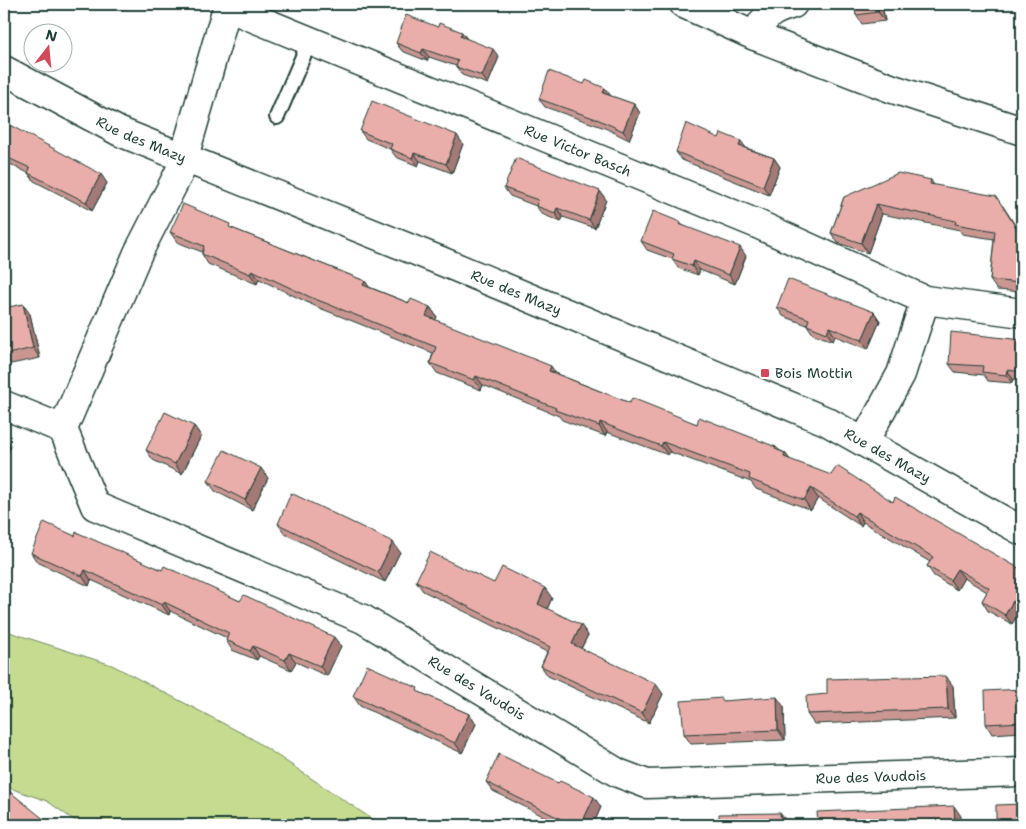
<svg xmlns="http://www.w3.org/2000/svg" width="1026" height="829" font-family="'Shantell Sans',sans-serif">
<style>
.green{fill:#c5db90;stroke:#728c62}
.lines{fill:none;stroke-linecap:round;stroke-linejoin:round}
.lane-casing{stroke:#1f3d34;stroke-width:18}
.street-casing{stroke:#1f3d34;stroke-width:31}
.secondary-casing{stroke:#1f3d34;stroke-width:31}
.lane{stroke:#fff;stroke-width:14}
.street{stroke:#fff;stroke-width:28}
.secondary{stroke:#fff;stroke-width:28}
.wall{fill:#c99692;stroke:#1f3d34}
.shaded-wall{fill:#a47a77;stroke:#1f3d34}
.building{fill:#eaaeaa;stroke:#1f3d34}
.poi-dot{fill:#d1495b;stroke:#fff;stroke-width:2}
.labels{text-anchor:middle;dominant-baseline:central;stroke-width:4;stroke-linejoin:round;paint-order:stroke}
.street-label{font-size:14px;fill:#1f3d34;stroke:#fff}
.poi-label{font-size:14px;fill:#1f3d34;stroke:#fff;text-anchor:start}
</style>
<rect width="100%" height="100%" fill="#fff"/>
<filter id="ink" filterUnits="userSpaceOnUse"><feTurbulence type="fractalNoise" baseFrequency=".02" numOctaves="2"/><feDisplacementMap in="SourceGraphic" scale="10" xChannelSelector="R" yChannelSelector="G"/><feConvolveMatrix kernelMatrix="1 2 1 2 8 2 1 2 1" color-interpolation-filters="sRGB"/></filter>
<g filter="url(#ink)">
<polygon class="green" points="4,625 12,633 112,665 251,738 381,825 81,825 47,801 4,786"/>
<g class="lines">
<g class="lane-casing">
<polyline id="lane" points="277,117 310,40"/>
</g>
<g class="street-casing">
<g id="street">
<path id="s1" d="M227,7l528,216 170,77 97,13"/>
<path d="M755,36c10,-22 17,-26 38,-32"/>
<path id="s2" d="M4,70l116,62 321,129 385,160 196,110"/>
<path id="s3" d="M4,405l59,24 32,77 268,113 255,154 29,11 375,-12"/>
<polyline points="63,429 138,253 180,171 228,4"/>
<polyline points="864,442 901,374 925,300"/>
</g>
</g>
<g class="secondary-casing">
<polyline id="secondary" points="684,4 755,36 893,89 1022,131"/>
</g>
<use href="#lane" class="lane"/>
<use href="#street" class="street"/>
<use href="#secondary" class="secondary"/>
</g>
<g class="wall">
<polygon points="108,4 124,4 123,9"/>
<polygon points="854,4 882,4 885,21 862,24 856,15"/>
<polygon points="467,39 499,57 488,84 462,75 456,66 429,57 427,61 402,51 396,43"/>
<polygon points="611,96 634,104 640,113 629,140 605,128 545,107 539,99"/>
<polygon points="4,122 107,183 92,211 34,181 28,173 4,161"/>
<polygon points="360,131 463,144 452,173 420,161 418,166 396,157 390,149 366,139"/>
<polygon points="719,138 774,158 780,167 769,195 682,160 676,152"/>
<polygon points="931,180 934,185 1003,206 1022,236 1022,292 997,290 990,280 994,239 962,234 960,230 882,214 868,253 838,243 831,233 844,197"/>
<polygon points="504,188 600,191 606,200 595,228 563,217 561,222 542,214 536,206 510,196"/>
<polygon points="680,222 682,225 746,256 735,284 700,270 698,275 678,268 672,259 647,250 641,241"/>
<polygon points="234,229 365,281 369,287 409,303 430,307 437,317 435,320 557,374 630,403 697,424 776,447 779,450 785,453 790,460 893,502 1022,570 1022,612 1020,611 1012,624 988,611 982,601 987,592 964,578 957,590 934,576 927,566 930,562 863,522 861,526 818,498 811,510 756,489 751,482 670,452 668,455 607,432 605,436 562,420 559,416 483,385 481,390 437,373 430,363 433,353 317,307 259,279 257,284 208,264 202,254 202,252 177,242 170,232"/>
<polygon points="777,307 874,312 880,321 868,349 835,336 833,341 813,334 807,325 783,316"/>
<polygon points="30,314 40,358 11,364 4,355"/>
<polygon points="1022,340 1022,380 1013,379 1012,383 988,381 984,375 955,372 949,364"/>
<polygon points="194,426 201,436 182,474 153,460 146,450"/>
<polygon points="268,478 252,510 215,491 208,481"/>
<polygon points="278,524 400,552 385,582 285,534"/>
<polygon points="75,536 240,601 341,646 327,676 296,662 291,670 259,656 257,660 232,650 226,640 227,638 170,611 169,615 91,580 89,586 37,562 31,553"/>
<polygon points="416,581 494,583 552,598 547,609 588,635 581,649 663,694 649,723 548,676 541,666 547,652 423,591"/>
<polygon points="953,686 955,718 814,724 807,714 827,694"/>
<polygon points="1022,689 1022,732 992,734 986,724"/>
<polygon points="421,693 469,714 476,724 462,753 360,706 353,696"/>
<polygon points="723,701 784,707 785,740 691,744 684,734"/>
<polygon points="486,782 558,783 601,807 593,825 561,825 493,791"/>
</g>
<g class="shaded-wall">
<polygon points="119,4 124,4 123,9"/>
<polygon points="877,4 882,4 885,21 878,12"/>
<polygon points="462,32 468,40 460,36"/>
<polygon points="423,49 429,57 427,61 421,53"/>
<polygon points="493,49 499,57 488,84 482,76"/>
<polygon points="605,88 611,96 603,93"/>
<polygon points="634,104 640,113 629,140 623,131"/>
<polygon points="457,135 463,144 452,173 446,164"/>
<polygon points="741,141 747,149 739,146"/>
<polygon points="414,153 420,161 418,166 412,158"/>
<polygon points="774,158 780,167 769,195 763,186"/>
<polygon points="101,174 107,183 92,211 86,202"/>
<polygon points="600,191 606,200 595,228 589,220"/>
<polygon points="876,204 882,214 868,253 861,243"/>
<polygon points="557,208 563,217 561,222 555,213"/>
<polygon points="740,247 746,256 735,284 729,275"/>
<polygon points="694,261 700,270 698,275 692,266"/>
<polygon points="252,270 259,279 257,284 250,274"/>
<polygon points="365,281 372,291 363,285"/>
<polygon points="23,304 30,314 40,358 33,348"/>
<polygon points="430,307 437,317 433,326 426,316"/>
<polygon points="874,312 880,321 868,349 862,340"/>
<polygon points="829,327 835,336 833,341 827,333"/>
<polygon points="551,366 558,376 549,371"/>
<polygon points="1007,370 1013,379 1012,383 1006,375"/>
<polygon points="476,376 483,385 481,390 474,380"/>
<polygon points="600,422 607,432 605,436 599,426"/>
<polygon points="194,426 201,436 182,474 175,464"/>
<polygon points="4,436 11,446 4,463"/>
<polygon points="663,442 670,452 668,455 661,446"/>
<polygon points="785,453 792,462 784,457"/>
<polygon points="261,468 268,478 252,510 245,500"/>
<polygon points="811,488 818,498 811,510 804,500"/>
<polygon points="857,512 863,522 861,526 854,516"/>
<polygon points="393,542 400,552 385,582 378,572"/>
<polygon points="957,569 964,578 957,590 950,580"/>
<polygon points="85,570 91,580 89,586 82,576"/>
<polygon points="545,588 552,598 545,614 538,604"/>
<polygon points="1013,601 1020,611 1012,624 1005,615"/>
<polygon points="164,602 170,611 169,615 162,605"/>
<polygon points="581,625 588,635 578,654 572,644"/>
<polygon points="334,637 341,646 327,676 320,666"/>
<polygon points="253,646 259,656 257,660 250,651"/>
<polygon points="289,653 296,662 291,670 285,660"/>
<polygon points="946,676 953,686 955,718 948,709"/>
<polygon points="656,684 663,694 649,723 642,713"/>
<polygon points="777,697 784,707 785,740 778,730"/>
<polygon points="469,714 476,724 462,753 455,743"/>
<polygon points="594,797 601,807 593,825 581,825"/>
<polygon points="954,806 961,816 961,825 955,825"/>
<polygon points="780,813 787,822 787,825 781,825"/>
</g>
<g class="building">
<polygon points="854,4 877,4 878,12 856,15"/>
<polygon points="406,15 438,27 439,23 462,32 460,36 493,49 482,76 456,67 458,61 423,49 421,53 396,43"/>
<polygon points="549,71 584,84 586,80 605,88 603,93 634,104 623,131 599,120 539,99"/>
<polygon points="372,101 457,135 446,164 414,153 412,158 390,149 392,144 360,131"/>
<polygon points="4,122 101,174 86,202 28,173 30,168 4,156"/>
<polygon points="686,123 719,138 721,133 741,141 739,146 774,158 763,186 676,152"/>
<polygon points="516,158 600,191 589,220 557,208 555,213 536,206 538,200 504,188"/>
<polygon points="898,173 931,180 930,184 996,196 1022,237 1022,283 990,280 995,231 955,224 956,221 876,204 861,243 831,233 844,197"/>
<polygon points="183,204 230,224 229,227 365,281 363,285 409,303 411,299 430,307 426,316 551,366 549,371 630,403 632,398 697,424 699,417 776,447 775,449 785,453 784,457 831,475 837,466 893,502 895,497 1022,570 1022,606 1013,601 1005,615 982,601 989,588 957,569 950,580 927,566 933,557 857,512 854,516 811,488 804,500 749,479 750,474 663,442 661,446 600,422 599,426 555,410 556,408 476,376 474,380 430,363 436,347 310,297 252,270 250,274 202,254 204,246 170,232"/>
<polygon points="653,211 680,222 679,224 740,247 729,275 694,261 692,266 672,259 674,254 641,241"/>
<polygon points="788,279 874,312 862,340 829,327 827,333 807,325 809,319 777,307"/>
<polygon points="23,304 33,348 4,355 4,308"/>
<polygon points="951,332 1022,340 1022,372 1007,370 1006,375 982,372 983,366 949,364"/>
<polygon points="165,412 194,426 175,464 146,450"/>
<polygon points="224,450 261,468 245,500 208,481"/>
<polygon points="291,493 393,542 378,572 278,524"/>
<polygon points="44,522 75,536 76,532 162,570 164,566 240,601 244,595 334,637 320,666 289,653 285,660 253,646 250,651 226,640 229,633 164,602 162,605 85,570 82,576 31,553"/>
<polygon points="430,552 494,583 502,567 545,588 538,604 581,625 572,644 656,684 642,713 541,666 550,647 416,581"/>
<polygon points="367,665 418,688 417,691 469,714 455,743 353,696"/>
<polygon points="946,676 948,709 807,714 806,696 827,694 827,679"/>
<polygon points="1022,689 1022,722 986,724 985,691"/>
<polygon points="777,697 778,730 684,734 681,701 722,698 722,701"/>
<polygon points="499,754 558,783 560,781 594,797 581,825 573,825 486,782"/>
<polygon points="4,787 51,825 4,825"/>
<polygon points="1022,804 1022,825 996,825 996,805"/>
<polygon points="954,806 955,825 818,825 817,812"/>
<polygon points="780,813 781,825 635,825 719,822 719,814"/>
</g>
</g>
<rect class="poi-dot" x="760" y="368" width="10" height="10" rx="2.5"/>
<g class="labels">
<g class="street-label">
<text stroke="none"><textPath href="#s2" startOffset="154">Rue des Mazy</textPath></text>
<text stroke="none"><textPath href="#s1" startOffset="379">Rue Victor Basch</textPath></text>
<text stroke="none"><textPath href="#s2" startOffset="559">Rue des Mazy</textPath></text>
<text stroke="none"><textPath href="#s2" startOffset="965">Rue des Mazy</textPath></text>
<text stroke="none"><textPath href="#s3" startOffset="571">Rue des Vaudois</textPath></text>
<text stroke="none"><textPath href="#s3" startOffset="991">Rue des Vaudois</textPath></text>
</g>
<g class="poi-label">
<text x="775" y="373">Bois Mottin</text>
</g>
</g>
<rect width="1026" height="829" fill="none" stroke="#fff" stroke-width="20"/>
<rect x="10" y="10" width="1006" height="809" fill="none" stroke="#1f3d34" stroke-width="2" filter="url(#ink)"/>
<g transform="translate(48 48) rotate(16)"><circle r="24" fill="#ffffff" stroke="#a5b1ae"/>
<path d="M0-4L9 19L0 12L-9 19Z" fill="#d1495b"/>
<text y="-8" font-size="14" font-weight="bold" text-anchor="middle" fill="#1f3d34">N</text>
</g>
</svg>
